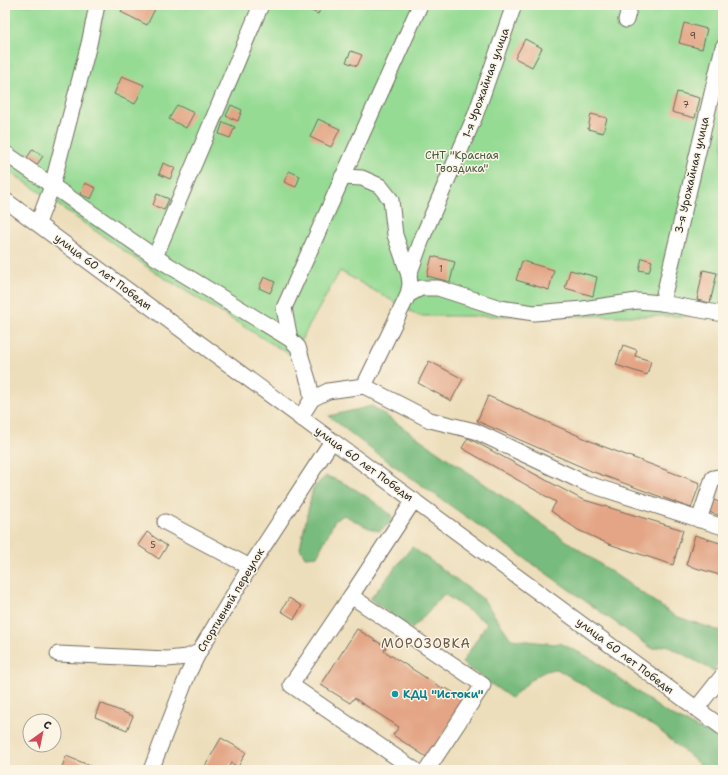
<svg xmlns="http://www.w3.org/2000/svg" width="728" height="775" font-family="'Shantell Sans',sans-serif">
<style>
.green{fill:#96db94;stroke:#608360}
.forest{fill:#78bb7e;stroke:#527354}
.building{fill:#e3a585}
.lines{fill:none;stroke-linecap:round;stroke-linejoin:round}
.minor-casing{stroke:#6f6a5d;stroke-width:17}
.minor{stroke:#fff;stroke-width:15}
.culture-dot{fill:#0f9aa8;stroke:#fcf5e5;stroke-width:1.5}
.labels{text-anchor:middle;dominant-baseline:central;stroke-width:3;stroke-linejoin:round;paint-order:stroke}
.number-label{font-size:9px;fill:#594a42}
.street-label{font-size:11px;fill:#2b2b2b;stroke:#fcf5e5}
.park-label{font-size:11px;fill:#465745;stroke:#fcf5e5}
.culture-label{font-size:11px;font-weight:bold;fill:#0d838f;stroke:#fcf5e5;text-anchor:start}
.quarter-label{font-size:13px;letter-spacing:1px;fill:#6b564a;stroke:#fcf5e5}
</style>
<rect width="100%" height="100%" fill="#fcf5e5"/>
<filter id="ink" filterUnits="userSpaceOnUse"><feTurbulence type="fractalNoise" baseFrequency=".025" numOctaves="2"/><feDisplacementMap in="SourceGraphic" scale="8" xChannelSelector="R" yChannelSelector="G"/><feConvolveMatrix kernelMatrix="1 2 1 2 8 2 1 2 1" color-interpolation-filters="sRGB"/></filter>
<filter id="wash" filterUnits="userSpaceOnUse"><feTurbulence type="fractalNoise" baseFrequency=".012" numOctaves="4" result="noise"/><feDisplacementMap in="SourceGraphic" scale="16" xChannelSelector="R" yChannelSelector="G"/><feGaussianBlur stdDeviation="0.9" result="paint"/><feColorMatrix in="noise" values="0 0 0 0 0 0 0 0 0 0 0 0 0 0 0 0 0 1.4 0 .05"/><feComposite in="paint" operator="in"/></filter>
<g filter="url(#wash)">
<rect width="100%" height="100%" fill="#eddebb"/>
<polygon class="green" points="5,5 723,5 723,316 419,316 340,271 292,356 153,271 5,168"/>
<g class="forest">
<polygon points="372,406 675,616 723,632 723,650 714,671 666,645 653,649 372,450 329,416"/>
<path d="M326,476c25,8 45,23 65,39l1,7 -13,9c-9,-1 -25,-11 -35,-16l-9,5 -18,36 -12,1 -5,-9 13,-60z"/>
<path d="M412,547l71,52 28,40 42,5 7,-1 34,17 71,52 32,16 26,11v31h-17l-48,-41 -101,-60c-18,0 -33,18 -46,29l-49,-35 25,-40 -43,-29 -32,35 -42,-30z"/>
</g>
<g id="blocks">
<g class="building">
<polygon points="124,5 157,5 147,25 121,12"/>
<polygon points="299,5 322,5 318,14"/>
<polygon points="684,23 707,29 702,49 679,43"/>
<polygon points="525,39 542,48 532,67 515,58"/>
<polygon points="351,51 362,55 357,66 346,62"/>
<polygon points="122,76 144,85 135,104 114,94"/>
<polygon points="677,92 700,98 695,118 672,112"/>
<polygon points="177,105 194,113 186,128 169,119"/>
<polygon points="231,105 242,110 238,121 226,116"/>
<polygon points="591,114 607,118 603,133 588,129"/>
<polygon points="318,119 340,129 331,147 310,137"/>
<polygon points="223,122 235,127 230,138 219,134"/>
<polygon points="33,149 43,156 36,166 26,159"/>
<polygon points="163,163 175,168 170,179 159,174"/>
<polygon points="289,171 300,176 296,187 284,182"/>
<polygon points="85,183 96,188 91,199 80,194"/>
<polygon points="157,194 169,199 164,210 153,205"/>
<polygon points="432,256 455,262 450,282 427,276"/>
<polygon points="642,258 652,261 649,272 639,270"/>
<polygon points="522,261 554,270 549,290 516,280"/>
<polygon points="570,270 597,277 593,296 565,288"/>
<polygon points="703,270 717,273 710,303 697,300"/>
<polygon points="264,277 275,282 270,293 259,288"/>
<polygon points="623,345 637,350 635,356 651,361 647,375 616,365"/>
<polygon points="429,361 463,379 451,401 418,383"/>
<polygon points="488,396 602,446 700,483 691,508 591,471 477,421"/>
<polygon points="468,438 581,499 683,530 673,565 609,544 578,530 551,511 556,502 462,448"/>
<polygon points="713,500 723,503 723,517 709,512"/>
<polygon points="147,532 167,546 159,559 138,545"/>
<polygon points="695,535 723,544 723,576 686,565"/>
<polygon points="289,598 302,606 294,619 281,611"/>
<polygon points="357,629 386,647 384,651 445,690 446,688 465,700 428,758 393,735 399,727 354,698 350,703 321,685"/>
<polygon points="100,703 133,716 127,730 95,717"/>
<polygon points="221,738 246,752 238,767 231,763 227,770 209,770 204,768"/>
<polygon points="66,756 96,768 95,770 61,770"/>
</g>
</g>
</g>
<g filter="url(#ink)">
<use href="#blocks" fill-opacity="0" stroke="#6f6a5d" stroke-width="1"/>
<g class="lines">
<g class="minor-casing">
<g id="minor">
<polyline points="626,20 630,5"/>
<polyline points="5,153 155,257 290,339 298,347 309,383 312,399"/>
<polyline points="342,177 362,178 380,186 391,200 395,235 409,275"/>
<polyline points="5,200 723,728"/>
<polyline points="38,223 52,186 89,44 97,5"/>
<polyline points="155,257 261,5"/>
<polyline points="408,295 410,284 409,275 423,236 475,116 514,5"/>
<polyline points="662,303 723,47"/>
<polyline points="290,339 284,308 420,5"/>
<polyline points="364,386 430,420 475,431 585,483 723,527"/>
<polyline points="300,418 312,399 328,391 364,386 408,295 421,288 438,288 500,308 534,313 583,309 637,301 662,303 723,314"/>
<polyline points="414,500 351,596 483,685 427,770"/>
<polyline points="699,520 713,478 723,476"/>
<polyline points="165,522 250,567"/>
<polyline points="351,596 291,685 415,770"/>
<polyline points="58,654 167,659 187,657 199,652"/>
<polyline points="696,709 723,675"/>
<polyline points="151,770 188,674 199,652 250,567 332,441"/>
</g>
</g>
<use href="#minor" class="minor"/>
</g>
</g>
<circle class="culture-dot" cx="395" cy="694" r="4"/>
<g class="labels">
<g class="number-label">
<text x="693" y="36">9</text>
<text x="686" y="105">7</text>
<text x="441" y="269">1</text>
<text x="153" y="545">5</text>
</g>
<g class="street-label">
<text transform="translate(486 83) rotate(-70)">1-я Урожайная улица</text>
<text transform="translate(692 175) rotate(-77)">3-я Урожайная улица</text>
<text transform="translate(103 272) rotate(37)">улица 60 лет Победы</text>
<text transform="translate(364 464) rotate(36)">улица 60 лет Победы</text>
<text transform="translate(231 600) rotate(-59)">Спортивный переулок</text>
<text transform="translate(625 656) rotate(37)">улица 60 лет Победы</text>
</g>
<g class="park-label">
<text x="462" y="155">СНТ "Красная<tspan x="462" dy="13">Гвоздика"</tspan></text>
</g>
<g class="culture-label">
<text x="403" y="694">КДЦ "Истоки"</text>
</g>
<g class="quarter-label">
<text x="426" y="643">МОРОЗОВКА</text>
</g>
</g>
<rect width="728" height="775" fill="none" stroke="#fcf5e5" stroke-width="20"/>
<g transform="translate(42 733) rotate(33)"><circle r="19" fill="#fcf5e5" stroke="#a8a49b"/>
<path d="M0-3L7 15L0 10L-7 15Z" fill="#d1495b"/>
<text y="-6" font-size="11" font-weight="bold" text-anchor="middle" fill="#2b2b2b">С</text>
</g>
</svg>
